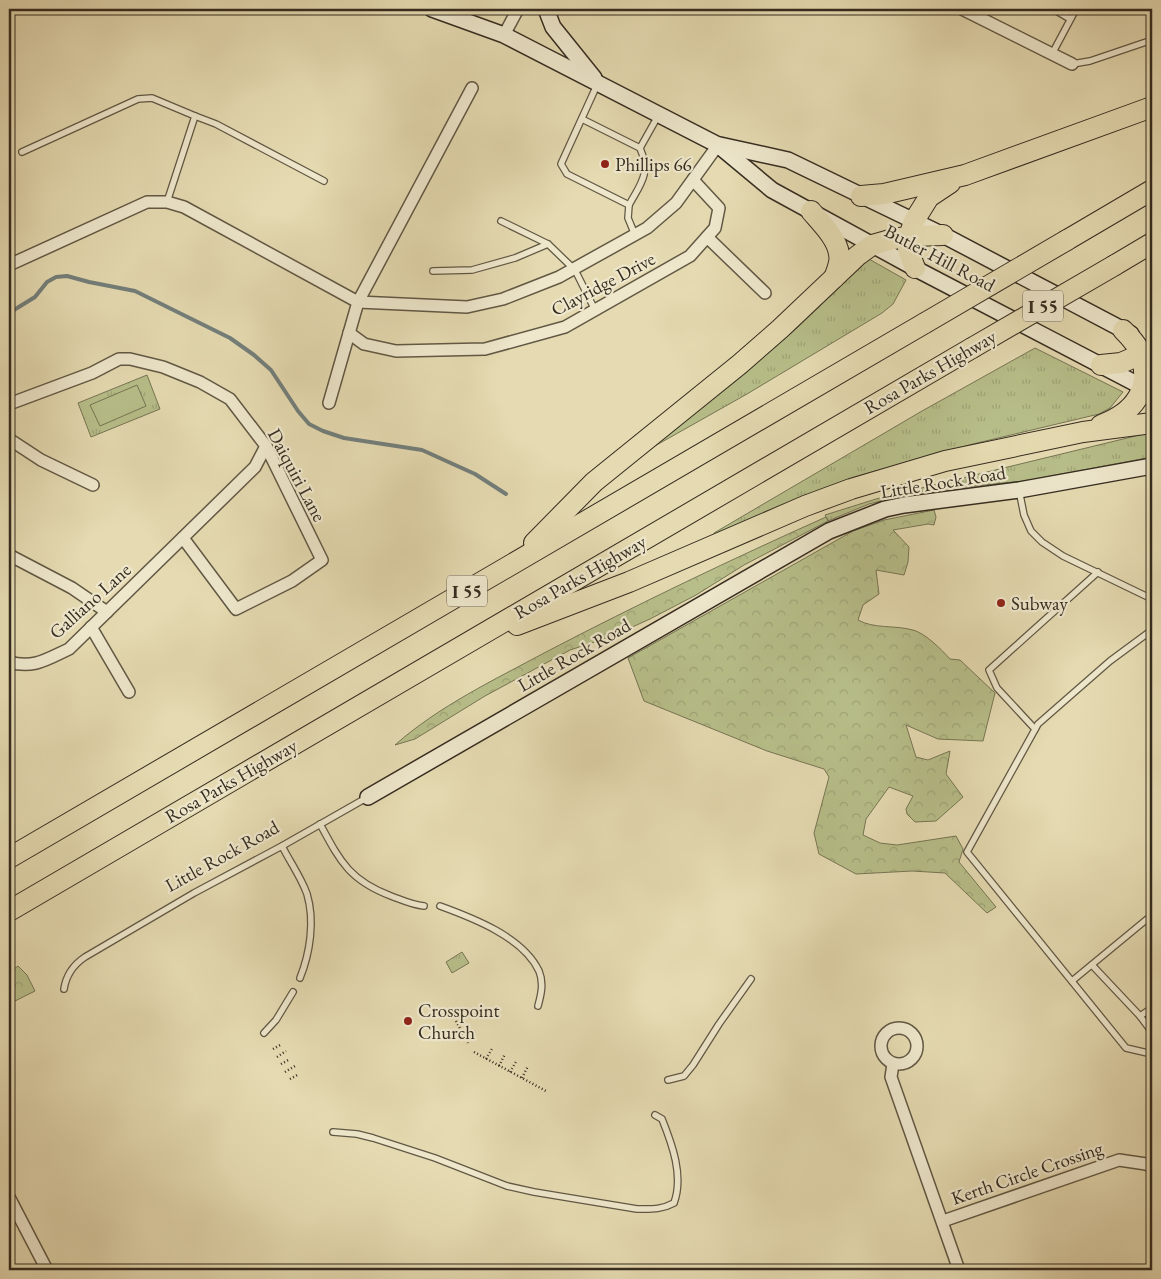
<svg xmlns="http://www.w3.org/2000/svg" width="1161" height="1279" font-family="'EB Garamond',serif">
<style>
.grass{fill:url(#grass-tufts);stroke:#767554}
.forest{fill:url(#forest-crowns);stroke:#767554}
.garden{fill:#b7be89;stroke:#767554}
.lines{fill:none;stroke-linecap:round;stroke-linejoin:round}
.stream{stroke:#737f7b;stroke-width:4}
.lane-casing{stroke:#615844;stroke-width:8}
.street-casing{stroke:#615844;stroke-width:14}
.secondary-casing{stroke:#352c20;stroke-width:18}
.highway-casing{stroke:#352c20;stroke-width:22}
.path{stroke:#352c20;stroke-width:2.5;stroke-dasharray:1 2.5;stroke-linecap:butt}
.lane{stroke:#eee7cc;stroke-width:5.5}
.street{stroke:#eee7cc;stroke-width:11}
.secondary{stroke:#eee7cc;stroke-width:15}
.highway{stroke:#e5dab1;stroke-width:20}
.highway-bridge-casing{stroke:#352c20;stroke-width:22;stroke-linecap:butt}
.highway-bridge{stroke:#e5dab1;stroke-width:20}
.poi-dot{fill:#8f2418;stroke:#eee7cc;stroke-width:2}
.labels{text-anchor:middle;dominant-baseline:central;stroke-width:4.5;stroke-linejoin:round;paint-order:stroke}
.shield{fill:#eee7cc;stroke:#6c6454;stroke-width:1}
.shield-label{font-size:18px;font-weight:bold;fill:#352c20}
.poi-label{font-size:19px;fill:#352c20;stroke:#eee7cc;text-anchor:start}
.street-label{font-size:19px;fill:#352c20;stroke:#eee7cc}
</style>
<defs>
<pattern id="grass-tufts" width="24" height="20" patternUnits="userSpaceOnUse" patternTransform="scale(1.25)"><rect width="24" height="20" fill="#b7be89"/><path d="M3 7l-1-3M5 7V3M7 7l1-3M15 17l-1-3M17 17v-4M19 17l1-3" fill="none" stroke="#9ea376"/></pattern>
<pattern id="forest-crowns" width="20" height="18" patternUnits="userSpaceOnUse" patternTransform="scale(1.25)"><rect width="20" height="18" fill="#b7be89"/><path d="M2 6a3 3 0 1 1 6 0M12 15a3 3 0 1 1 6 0" fill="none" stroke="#9ea376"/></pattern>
</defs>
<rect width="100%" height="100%" fill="#e5dab1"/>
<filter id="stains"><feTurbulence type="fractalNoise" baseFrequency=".004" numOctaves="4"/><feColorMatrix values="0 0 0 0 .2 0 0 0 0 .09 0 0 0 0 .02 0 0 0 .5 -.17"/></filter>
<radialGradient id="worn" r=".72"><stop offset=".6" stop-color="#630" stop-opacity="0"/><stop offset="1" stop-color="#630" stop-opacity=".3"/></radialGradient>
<g class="grass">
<polygon points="869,259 906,280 893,304 882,313 747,394 653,447 742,376 797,328"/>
<polygon points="1035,348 1123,392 1110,408 1099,414 973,444 854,477 807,495 715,537 714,533 922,411"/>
<polygon points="147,375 160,409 91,437 78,403"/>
<polygon points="1152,432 1152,457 1024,481 916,492 869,504 828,521 825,515 876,499"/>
<polygon points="462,952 469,963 452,973 446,962"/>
</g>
<g class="forest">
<path d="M934,510l2,7 -2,8 -6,-1 -35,6 16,17 -1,15 -4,13 -28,-5 3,24 -16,11 -5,15c16,9 37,5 55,10 12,3 29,20 37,29l10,1 35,33 -12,48 -45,-2 -32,-14 10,32 12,3 22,-9 -4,23 17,23 -27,24 -21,1 -8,-8 -1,-5 7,-13 -24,-9 -23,32 -3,16 17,8 17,2 59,-9 7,13 -4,13 37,45 -9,6 -42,-40 -33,-2 -56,3 -37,-20 -5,-21 15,-56 -5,-8 -57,-18 -123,-50 -16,-43 225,-127 31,-11z"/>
<path d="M826,517l2,4 -84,44 -48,30 -46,24 -40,18 -40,13 -85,46 -70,43 -20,6c44,-39 99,-65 151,-93 92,-48 186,-93 280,-135z"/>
<polygon points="18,966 27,975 35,991 9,1004 9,973"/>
</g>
<polygon class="garden" points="137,385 146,406 100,426 90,405"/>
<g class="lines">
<polyline class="stream" points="9,313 35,297 47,282 56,277 67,276 89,282 135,291 230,338 254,355 271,370 298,411 309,424 323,431 344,438 422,450 475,474 506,494"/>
<g class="lane-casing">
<g id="lane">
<polyline points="1053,9 1070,19"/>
<polyline points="1052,54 1076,9"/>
<polyline points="1072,64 1090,61 1152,40"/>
<polyline points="597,85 561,164 567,174 629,205 628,218 635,235"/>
<polyline points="195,116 216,124 324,181"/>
<polyline points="582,119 640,148"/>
<polyline points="22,152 138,99 152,98 195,116 167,202"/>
<path d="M629,205c12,-22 22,-31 11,-57l18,-32"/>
<polyline points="501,221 548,244 575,270 595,310"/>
<polyline points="433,271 472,270 515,258 548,244"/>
<polyline points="1019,490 1024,515 1031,531 1042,542 1063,556 1152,599"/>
<polyline points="1152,630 1110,661 1038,724 967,852 1126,1048 1152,1054"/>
<polyline points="1035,729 997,688 989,670 1098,572"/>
<path d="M320,824c20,37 29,56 71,72 11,4 21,9 33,10"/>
<path d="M282,846c8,16 19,31 25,48 8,27 3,59 -7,84"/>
<path d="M440,906c33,12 83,31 99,65 5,12 2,24 -1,35"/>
<polyline points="1092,965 1140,1016 1152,1008"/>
<polyline points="1072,981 1152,915"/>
<path d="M64,989c2,-13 9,-24 21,-32l109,-64 88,-47 86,-49"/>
<polyline points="1140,1016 1152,1032"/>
<polyline points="264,1033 276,1020 293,992"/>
<polyline points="668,1080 684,1076 693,1065 719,1024 751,979"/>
<path d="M333,1132l24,2 16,4 62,20 72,28 27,6 103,17c14,0 24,1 37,-6 10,-27 -2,-59 -12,-84l-7,-4"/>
</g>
</g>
<g class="street-casing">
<g id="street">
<polyline points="962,9 1072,64"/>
<polyline points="504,35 518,9"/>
<polyline points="707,237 765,293"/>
<polyline points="9,265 147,202 167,202 184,207 358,302 467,307 503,299 559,277 647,228 676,203 718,145"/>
<polyline points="349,333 364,344 396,351 485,349 565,327 690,256 715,228 719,208 693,180"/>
<polyline points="329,403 358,302 472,88"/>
<polyline points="9,404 92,373 119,359 130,359 163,367 200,382 230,399 266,446 322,560 292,581 236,609 183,538"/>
<polyline points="9,439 41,460 93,485"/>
<polyline points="9,555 72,588 107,612"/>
<polyline points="91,627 129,692"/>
<path d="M9,662c25,7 38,-3 60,-13l186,-182 11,-21"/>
<circle cx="899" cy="1046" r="18"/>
<polyline points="893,1064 891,1077 959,1270"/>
<polyline points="9,1197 47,1270"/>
<polyline points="943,1221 1119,1160 1146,1164 1152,1167"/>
</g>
</g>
<g class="secondary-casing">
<g id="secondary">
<polyline points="432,9 504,35 718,145 772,190 922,272 1152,392"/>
<polyline points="546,9 553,27 594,78"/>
<polyline points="720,145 788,160 943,235 1131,334"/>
<polyline points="368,797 829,531 885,509 904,505 1019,490 1152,466"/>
</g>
</g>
<g class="highway-casing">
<g id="highway">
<polyline points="861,196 884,194 965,175 1152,107"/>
<path d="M811,211c10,12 26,27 28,43 2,8 -2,16 -5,24"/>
<polyline points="1067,240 1152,190"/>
<polyline points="1115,265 1152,243"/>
<polyline points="915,268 908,250 909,237 914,221 929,197 950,183"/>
<polyline points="1101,365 1121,363 1151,350"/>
<path d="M1101,425c32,-12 51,-35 40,-70 -3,-10 -11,-18 -18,-25"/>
<polyline points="534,543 594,482 740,364 780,329 857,256 872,245 893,239 914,236 943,235"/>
<polyline points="517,625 629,582 805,506 851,489 945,461 1083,432 1152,423"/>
<polyline points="9,858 925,323"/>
<polyline points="9,911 972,348"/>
</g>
</g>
<g class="path">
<polyline points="456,1021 468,1043"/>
<polyline points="465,1037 477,1030"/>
<polyline points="273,1049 282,1044"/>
<polyline points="474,1052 546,1091"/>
<polyline points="277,1057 286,1051"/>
<polyline points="486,1059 493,1047"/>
<polyline points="281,1064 290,1059"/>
<polyline points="499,1066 505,1054"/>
<polyline points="285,1072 295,1066"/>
<polyline points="510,1072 517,1060"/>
<polyline points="522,1078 528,1066"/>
<polyline points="290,1079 299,1074"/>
</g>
<use href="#lane" class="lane"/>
<use href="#street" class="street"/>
<use href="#secondary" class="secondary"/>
<use href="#highway" class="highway"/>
<g class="highway-bridge-casing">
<g id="highway-bridge">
<polyline points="925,323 1067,240"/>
<polyline points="972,348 1115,265"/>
</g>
</g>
<use href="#highway-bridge" class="highway-bridge"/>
</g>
<g class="poi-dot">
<circle cx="605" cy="164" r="5"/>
<circle cx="1001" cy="603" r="5"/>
<circle cx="408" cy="1021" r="5"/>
</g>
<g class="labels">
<g class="shield">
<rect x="1023" y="290.5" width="40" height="31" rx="4"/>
<rect x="447" y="575.5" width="40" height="31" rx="4"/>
</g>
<g class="shield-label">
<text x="1043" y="306">I 55</text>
<text x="467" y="591">I 55</text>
</g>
<g class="poi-label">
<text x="615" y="164">Phillips 66</text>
<text x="1011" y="603">Subway</text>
<text x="418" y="1010">Crosspoint<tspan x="418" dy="22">Church</tspan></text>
</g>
<g class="street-label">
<text transform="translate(940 258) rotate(28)">Butler Hill Road</text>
<text transform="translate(603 284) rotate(-28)">Clayridge Drive</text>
<text transform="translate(930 372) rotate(-30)">Rosa Parks Highway</text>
<text transform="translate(297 475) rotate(62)">Daiquiri Lane</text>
<text transform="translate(943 482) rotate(-9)">Little Rock Road</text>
<text transform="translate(580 577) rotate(-30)">Rosa Parks Highway</text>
<text transform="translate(90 601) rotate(-42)">Galliano Lane</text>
<text transform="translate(574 655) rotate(-30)">Little Rock Road</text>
<text transform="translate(231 781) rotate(-30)">Rosa Parks Highway</text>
<text transform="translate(222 856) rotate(-29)">Little Rock Road</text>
<text transform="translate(1027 1173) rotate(-19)">Kerth Circle Crossing</text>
</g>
</g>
<rect width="1161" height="1279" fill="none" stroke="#e5dab1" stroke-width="30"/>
<rect x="10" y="10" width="1141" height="1259" fill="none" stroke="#352c20" stroke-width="2.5"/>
<rect x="15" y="15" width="1131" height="1249" fill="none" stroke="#352c20"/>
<rect width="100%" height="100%" filter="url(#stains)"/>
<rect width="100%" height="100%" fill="url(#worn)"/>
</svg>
